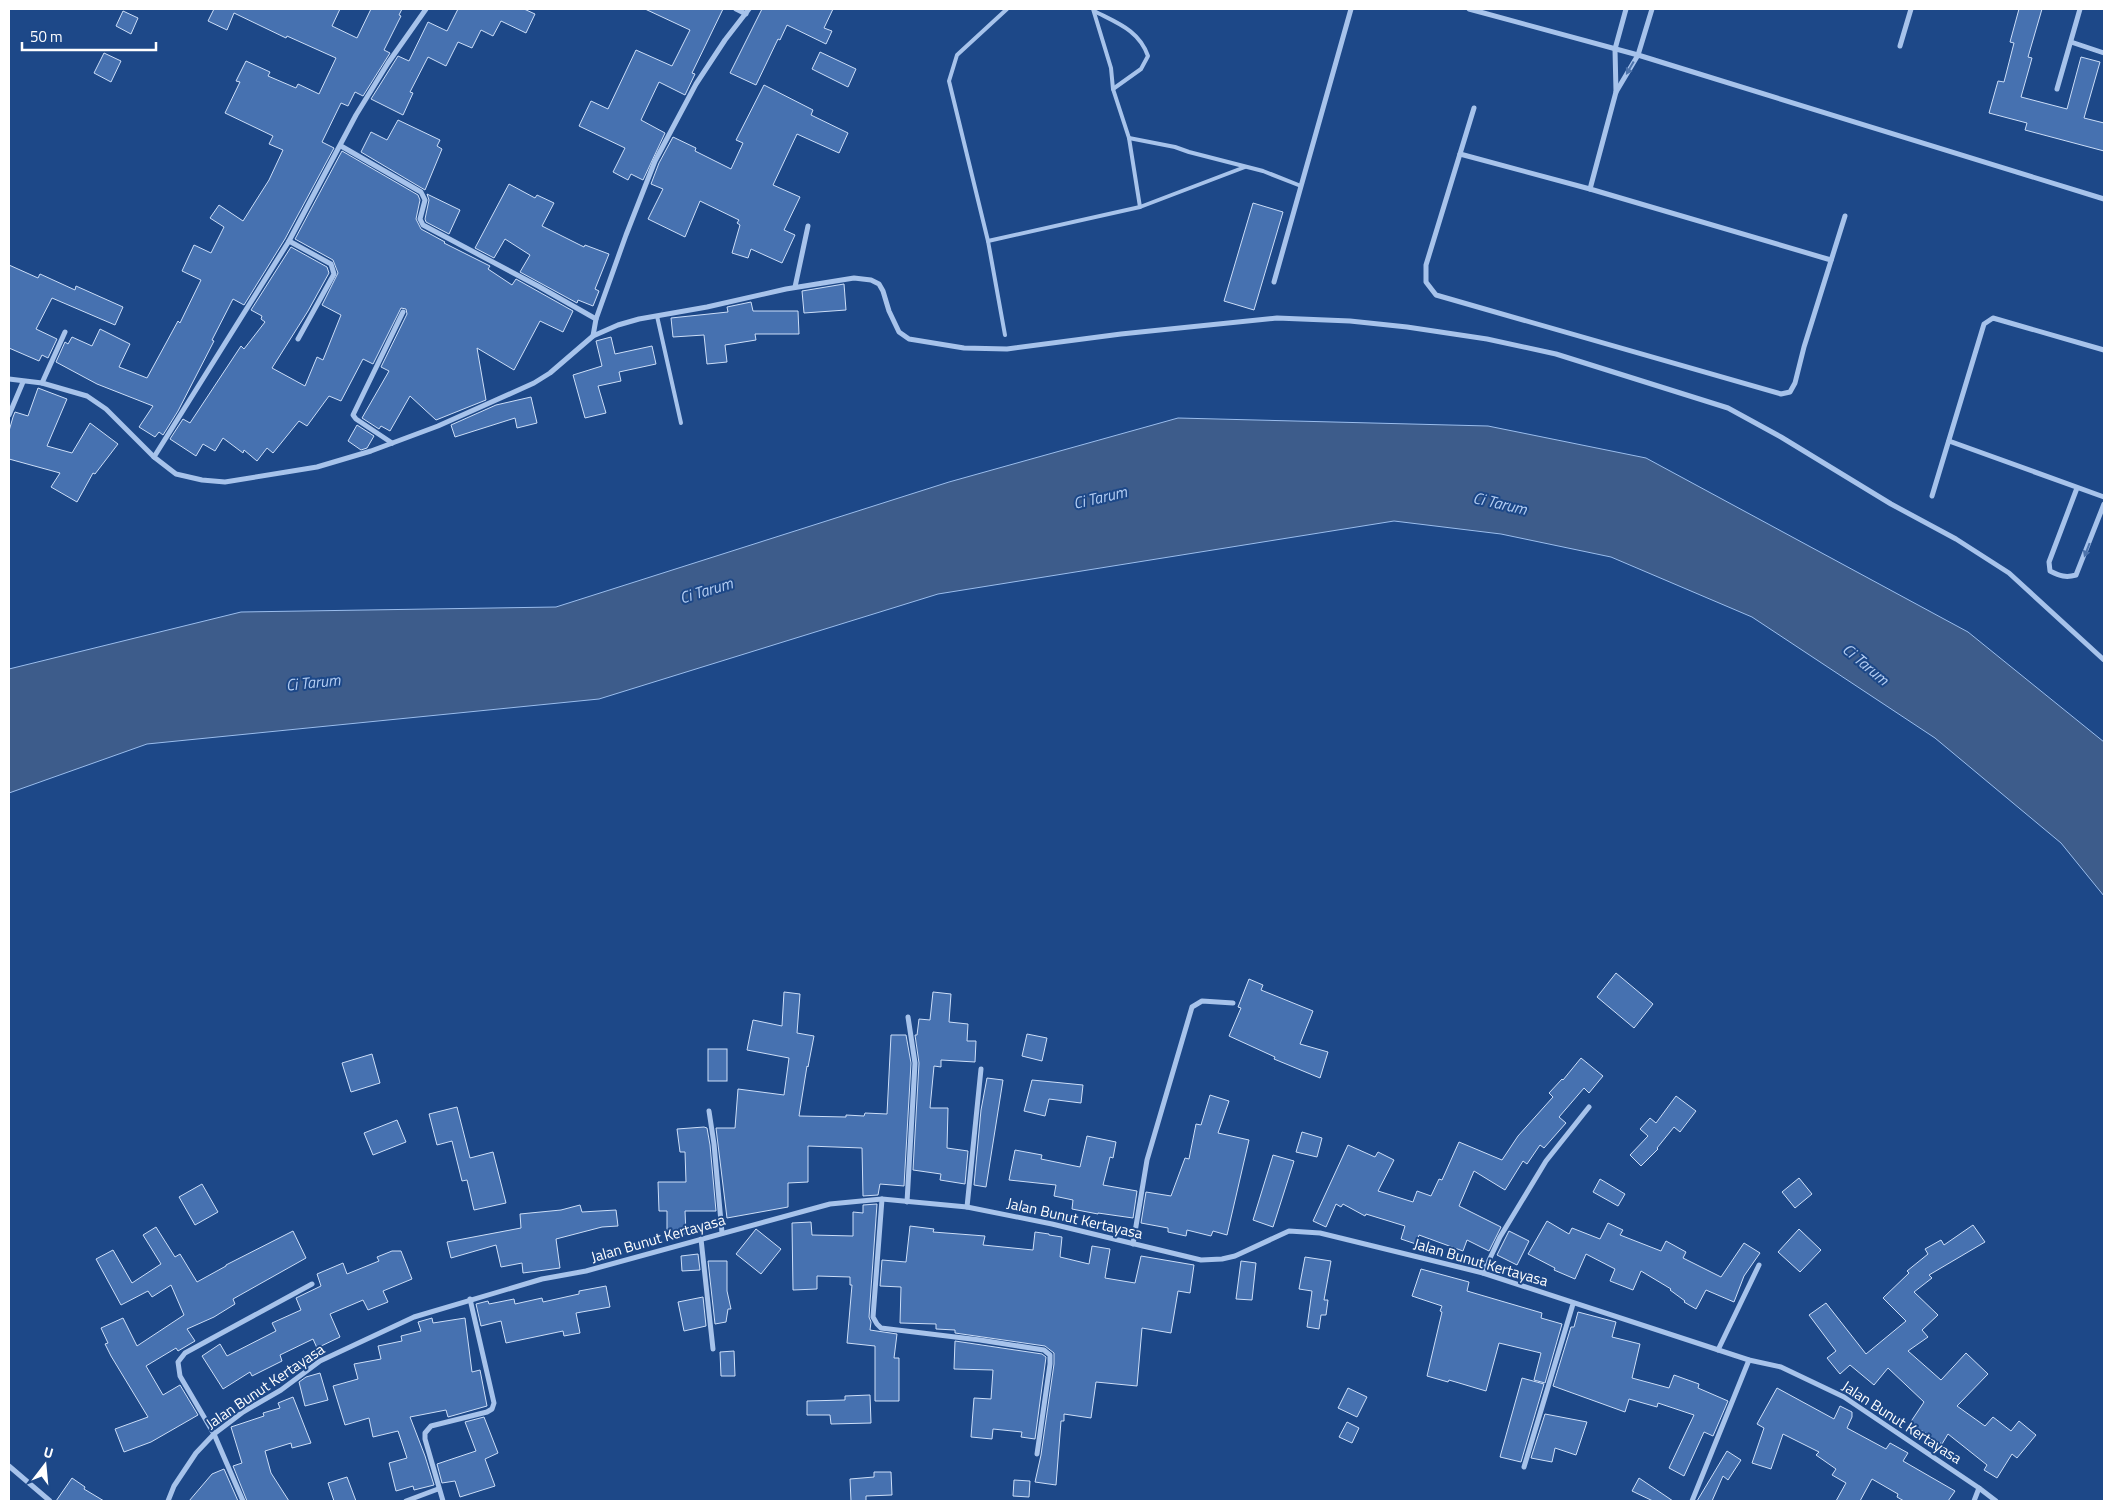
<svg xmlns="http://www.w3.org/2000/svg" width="2113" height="1510" font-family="'Titillium Web',sans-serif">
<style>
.water{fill:#3d5c8b;stroke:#9abded}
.building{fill:#4671b0;stroke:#ccdef8}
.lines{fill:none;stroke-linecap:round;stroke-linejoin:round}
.service{stroke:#a7c3eb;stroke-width:4}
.minor{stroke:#a7c3eb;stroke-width:5}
.oneway{fill:#4d73ab}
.labels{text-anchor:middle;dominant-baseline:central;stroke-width:4;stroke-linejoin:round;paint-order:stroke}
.street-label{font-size:15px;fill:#fff;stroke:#1d4888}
.water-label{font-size:16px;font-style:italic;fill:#b3cdf3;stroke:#1d4888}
</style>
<rect width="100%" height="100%" fill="#1d4888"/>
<polygon class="water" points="1178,418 1488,426 1646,458 1968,632 2104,742 2104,896 2061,843 1935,738 1752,617 1611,557 1501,534 1394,521 938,594 599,699 147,744 9,793 9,669 241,612 556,607 949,482"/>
<g class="building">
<polygon points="214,9 340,9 332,26 357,38 371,9 402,9 399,15 401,16 384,50 390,53 363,96 355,92 348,106 341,103 322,142 334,148 285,239 244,305 233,299 212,340 214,341 178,411 163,435 159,432 155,437 139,427 153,406 97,384 56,362 65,342 68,344 72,337 92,346 100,329 130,344 119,367 147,378 178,321 180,323 201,280 182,271 194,245 211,253 224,227 210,218 219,205 243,221 269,180 283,150 269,144 273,136 225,113 240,82 236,81 246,61 270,72 268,76 296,88 298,84 319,94 336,58 287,36 286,38 234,13 227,30 208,21"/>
<polygon points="458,9 524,9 535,14 526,33 501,21 493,36 481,30 472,48 458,42 446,66 428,57 410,92 413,93 403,115 371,99 398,56 409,61 428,22 447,31"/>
<polygon points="645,9 723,9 692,73 695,74 685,95 659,82 641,120 665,133 643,180 631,174 628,180 613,172 625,148 579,126 591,101 608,109 636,50 672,66 690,30"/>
<polygon points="762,9 833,9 824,28 832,31 826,44 787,25 780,40 778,39 756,85 730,73"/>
<polygon points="2019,9 2042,9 2028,57 2032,58 2021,97 2067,109 2081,57 2100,62 2084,118 2104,123 2104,151 2025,130 2027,123 1989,113 1998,81 2004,82 2014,43 2010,42"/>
<polygon points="123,11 138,18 131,34 116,26"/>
<polygon points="820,52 856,69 848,87 812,69"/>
<polygon points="104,53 121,61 111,82 94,73"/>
<polygon points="764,85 813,110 811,115 848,133 839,153 797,134 773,185 800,197 784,230 795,235 782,263 751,249 748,258 732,253 740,225 737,223 739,220 700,201 685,237 648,219 663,189 651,184 659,163 673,137 696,148 695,151 731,169 743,143 736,140"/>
<polygon points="398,120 440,140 437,146 442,149 425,190 361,152 371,132 387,140"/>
<polygon points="342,151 418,195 420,200 416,219 421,229 445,242 444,243 490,266 488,269 512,285 516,279 573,311 563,332 540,321 514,370 477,348 486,400 436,420 410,396 390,431 381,426 379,429 362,418 389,371 381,367 407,314 406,309 401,308 373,364 363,359 341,401 329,396 307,426 299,421 273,453 267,448 257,461 244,450 243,453 223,438 215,451 203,444 196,456 170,439 183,419 190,423 241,346 244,349 265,322 261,319 262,316 251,310 291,247 327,267 329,273 308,311 272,368 305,386 317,357 323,360 341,315 322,305 338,273 333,260 295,239"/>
<polygon points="509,184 535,198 537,195 554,203 542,226 584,247 585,245 609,254 595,289 599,291 593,306 578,300 577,303 520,272 530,255 505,239 494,258 475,248"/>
<polygon points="427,194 460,210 449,234 426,222 425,219 429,200"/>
<polygon points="1253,203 1283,212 1254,310 1224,301"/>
<polygon points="9,265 38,278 40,274 75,290 76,286 123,307 115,325 52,298 36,329 57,339 48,358 42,355 39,361 9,348"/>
<polygon points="844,284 846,310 804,313 802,291"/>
<polygon points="751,302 753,311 798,311 799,334 755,334 756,340 725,345 727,362 707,364 704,335 673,337 671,318 728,312 727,307"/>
<polygon points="611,337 615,354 652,346 656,364 619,372 621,381 598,386 606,413 585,418 573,375 602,366 596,341"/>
<polygon points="38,388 67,399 47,446 72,453 90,423 118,444 95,474 93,473 77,502 51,487 60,473 9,459 9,431 13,417 15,412 28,416"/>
<polygon points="531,397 537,423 517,428 515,418 455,437 451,425 496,405"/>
<polygon points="357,425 374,436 367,448 361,450 348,441"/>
<polygon points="1616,973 1653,1004 1634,1028 1597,997"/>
<polygon points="1249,979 1263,985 1261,990 1313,1011 1300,1044 1328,1052 1320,1078 1274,1059 1275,1057 1229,1036 1241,1008 1238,1007"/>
<polygon points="784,992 800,994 797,1033 814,1036 808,1067 807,1066 799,1116 846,1117 846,1115 864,1116 865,1113 887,1114 891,1035 906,1035 911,1063 904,1186 880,1184 878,1195 863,1196 862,1148 808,1146 808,1182 788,1183 788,1207 727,1218 716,1128 735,1128 738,1089 784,1095 789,1058 747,1050 753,1020 782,1026"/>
<polygon points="933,992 951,994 949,1022 968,1024 967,1041 976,1041 975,1062 941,1060 941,1067 934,1066 930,1108 948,1108 947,1148 968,1151 965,1184 940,1180 941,1174 913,1170 919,1063 915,1035 917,1035 919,1019 930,1020"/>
<polygon points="1027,1034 1047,1038 1042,1061 1022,1056"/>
<rect x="708" y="1049" width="19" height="32"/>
<polygon points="372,1054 380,1083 351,1092 342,1063"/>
<polygon points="1581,1058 1603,1076 1589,1093 1584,1088 1559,1117 1566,1123 1544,1148 1540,1145 1527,1164 1523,1161 1505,1190 1474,1171 1459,1206 1501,1227 1489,1251 1467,1240 1463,1251 1419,1235 1416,1244 1401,1239 1405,1226 1366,1214 1365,1216 1343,1204 1341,1207 1336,1204 1326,1227 1313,1221 1348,1145 1375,1157 1378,1152 1394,1160 1378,1191 1413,1202 1417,1191 1431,1196 1439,1179 1442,1180 1459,1142 1502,1160 1518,1136 1553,1097 1549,1093 1562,1079 1563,1080"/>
<polygon points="987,1078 1003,1080 986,1187 974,1185 981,1110"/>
<polygon points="1032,1080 1083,1085 1081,1103 1049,1099 1045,1116 1024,1111"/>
<polygon points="1210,1095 1229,1101 1218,1133 1249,1140 1227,1235 1213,1231 1211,1236 1187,1230 1186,1236 1168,1232 1168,1228 1141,1223 1146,1192 1171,1196 1185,1158 1189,1159 1196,1124 1201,1125"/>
<polygon points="1676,1096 1696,1111 1680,1132 1674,1127 1657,1148 1658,1149 1641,1166 1630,1155 1648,1136 1640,1129 1650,1118 1656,1123"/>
<polygon points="457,1107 470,1158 493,1152 506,1203 474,1210 467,1180 462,1181 452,1141 437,1145 429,1114"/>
<polygon points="397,1120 406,1142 373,1155 364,1133"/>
<polygon points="704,1127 707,1128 710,1145 716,1211 685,1211 686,1234 667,1235 667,1211 659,1211 658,1182 686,1182 685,1152 680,1152 677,1129"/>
<polygon points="1302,1132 1322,1138 1317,1157 1296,1152"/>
<polygon points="1087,1136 1116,1142 1113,1158 1110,1157 1103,1185 1137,1191 1133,1218 1098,1213 1098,1214 1072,1209 1073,1200 1054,1196 1056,1185 1009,1180 1015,1150 1042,1155 1041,1159 1080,1167"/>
<polygon points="1273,1155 1294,1161 1273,1227 1253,1220"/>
<polygon points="1799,1178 1812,1194 1795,1208 1782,1192"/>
<polygon points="1600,1179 1625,1194 1618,1206 1593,1192"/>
<polygon points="202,1184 218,1212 195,1225 179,1197"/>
<polygon points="877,1204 869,1317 871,1322 870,1330 897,1334 894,1358 899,1358 899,1401 875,1401 875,1346 847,1343 852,1285 850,1285 850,1277 817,1276 817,1289 793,1290 792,1223 811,1222 812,1235 853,1236 853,1212 863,1213 863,1205"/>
<polygon points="580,1205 582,1212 616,1210 618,1226 602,1227 556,1239 560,1268 523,1273 522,1263 501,1267 496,1245 451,1258 447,1242 521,1228 520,1214 561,1210"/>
<polygon points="1547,1221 1569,1234 1572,1228 1600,1239 1608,1223 1623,1230 1620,1235 1661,1251 1666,1241 1686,1252 1683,1258 1721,1277 1744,1243 1760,1253 1744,1276 1734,1302 1706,1290 1696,1309 1684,1302 1685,1301 1670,1290 1671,1289 1641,1271 1633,1290 1610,1281 1615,1269 1586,1254 1575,1279 1554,1270 1555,1268 1528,1254"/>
<polygon points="1973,1225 1985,1242 1929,1275 1932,1278 1914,1292 1938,1315 1922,1330 1928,1337 1908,1351 1941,1380 1966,1353 1988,1374 1957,1406 1985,1426 1993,1417 2011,1431 2019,1421 2036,1435 2017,1458 2012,1454 1997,1478 1984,1470 1987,1465 1948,1434 1942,1444 1910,1423 1924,1402 1888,1368 1874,1385 1850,1365 1840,1374 1827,1358 1836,1351 1809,1315 1826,1303 1866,1354 1906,1321 1883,1298 1909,1273 1907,1271 1928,1254 1925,1249 1941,1240 1944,1245"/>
<polygon points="910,1226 934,1229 933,1232 985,1236 983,1245 1033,1250 1035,1232 1049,1234 1049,1235 1062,1237 1060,1257 1089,1264 1092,1246 1110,1249 1105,1278 1135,1283 1141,1256 1194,1265 1190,1293 1178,1291 1171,1333 1142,1328 1137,1386 1096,1382 1091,1418 1064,1414 1064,1421 1061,1421 1056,1485 1035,1482 1041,1455 1054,1364 1054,1353 1045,1346 955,1333 955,1330 936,1329 936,1324 900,1323 901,1287 880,1286 882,1260 906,1262"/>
<polygon points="156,1227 175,1257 180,1254 197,1282 226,1266 226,1265 293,1231 306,1258 233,1299 235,1304 214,1317 187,1329 195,1341 178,1351 176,1348 146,1366 163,1395 180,1385 198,1415 151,1442 124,1452 115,1429 148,1417 111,1356 105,1344 108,1343 101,1328 123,1318 137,1346 184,1315 171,1285 152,1297 148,1291 121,1305 96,1259 113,1250 132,1283 161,1264 143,1235"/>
<polygon points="756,1229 781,1249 761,1274 736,1254"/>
<polygon points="1799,1229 1821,1250 1800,1272 1778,1252"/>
<polygon points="1509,1231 1529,1241 1517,1265 1497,1255"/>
<polygon points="392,1251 401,1251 412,1279 383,1291 388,1302 368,1310 363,1300 330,1314 340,1337 317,1348 313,1339 280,1355 282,1361 252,1376 250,1372 223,1389 202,1356 220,1344 227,1356 276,1331 272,1323 301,1310 296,1298 321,1286 317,1274 343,1263 347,1274 379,1261 377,1257"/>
<polygon points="698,1254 700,1270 682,1271 681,1256"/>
<polygon points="1305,1257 1331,1261 1324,1300 1328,1300 1326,1315 1321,1315 1319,1329 1307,1327 1312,1291 1299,1289"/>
<polygon points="708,1261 727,1261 727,1291 731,1309 728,1309 726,1322 715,1324"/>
<polygon points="1241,1261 1256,1263 1252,1300 1236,1299"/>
<polygon points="1421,1269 1469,1282 1467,1291 1542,1313 1541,1318 1562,1324 1545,1383 1534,1380 1541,1353 1499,1343 1486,1391 1449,1380 1448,1382 1427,1376 1442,1312 1440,1311 1442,1306 1412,1296"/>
<polygon points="606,1286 610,1307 576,1313 580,1333 564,1336 563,1331 506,1343 501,1321 481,1326 476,1304 488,1301 489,1304 514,1299 515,1304 542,1298 543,1302 579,1294 579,1291"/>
<polygon points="703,1297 706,1326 684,1331 678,1302"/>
<polygon points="1578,1312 1616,1322 1612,1337 1640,1344 1632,1378 1669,1388 1674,1375 1699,1384 1698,1388 1728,1401 1713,1436 1704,1432 1684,1476 1669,1468 1694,1415 1658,1403 1657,1407 1629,1399 1625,1412 1553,1386 1571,1327 1574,1327"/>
<polygon points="432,1318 433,1323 465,1318 472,1372 480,1370 487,1406 448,1417 446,1410 410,1417 425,1456 434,1485 414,1490 413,1486 396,1491 389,1463 407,1458 398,1431 373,1437 369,1418 345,1425 333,1386 358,1379 354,1364 381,1359 378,1346 402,1341 401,1336 421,1331 418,1322"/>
<polygon points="955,1341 1042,1354 1046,1357 1035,1439 1021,1437 1022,1432 993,1429 992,1439 971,1437 974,1398 991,1399 993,1370 954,1369"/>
<polygon points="734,1351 735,1376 721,1376 720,1352"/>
<polygon points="320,1373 328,1400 305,1406 299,1382 306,1377"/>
<polygon points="1522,1378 1544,1384 1521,1462 1500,1457"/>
<polygon points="1348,1388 1367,1397 1357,1417 1338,1408"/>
<polygon points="1777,1388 1834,1419 1840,1406 1852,1412 1852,1417 1847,1428 1886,1449 1890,1443 1908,1453 1903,1461 1955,1491 1948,1501 1904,1501 1897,1497 1898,1494 1872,1479 1860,1501 1836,1501 1846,1483 1832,1475 1836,1469 1816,1455 1819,1452 1783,1434 1771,1469 1752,1463 1764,1428 1757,1424"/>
<polygon points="870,1395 871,1423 831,1424 830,1415 807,1415 807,1401 845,1400 845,1396"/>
<polygon points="293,1397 311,1443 292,1448 291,1443 265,1451 271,1473 289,1501 247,1501 233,1466 242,1463 231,1427 264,1416 263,1413 280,1408 278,1403"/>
<polygon points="1545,1414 1587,1422 1576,1455 1555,1448 1552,1462 1531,1458"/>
<polygon points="484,1417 498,1453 485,1459 495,1486 460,1497 455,1481 442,1483 437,1464 476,1451 465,1422"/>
<polygon points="1347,1422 1359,1428 1352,1443 1339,1437"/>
<polygon points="1727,1451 1741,1460 1728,1480 1723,1476 1712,1501 1697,1501"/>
<polygon points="224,1469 238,1501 189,1501 212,1474"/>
<polygon points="874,1472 891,1472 892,1495 866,1496 866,1501 851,1501 850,1479 874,1477"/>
<polygon points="347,1477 356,1501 334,1501 328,1483"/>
<polygon points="72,1478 85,1487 84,1489 104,1501 56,1501"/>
<polygon points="1639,1478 1673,1501 1653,1501 1632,1491"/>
<polygon points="1014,1480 1030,1481 1029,1497 1013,1496"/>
</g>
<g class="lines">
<g class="service">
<polyline points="1093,9 1111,68 1113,89 1129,138 1140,207"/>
<path d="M1094,11c23,12 45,19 54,45l-7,13 -28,20"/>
<polyline points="1129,138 1175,147 1189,152 1263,171 1301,186"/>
<polyline points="988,241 1140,207 1245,167"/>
<polyline points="657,316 681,423"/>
<polyline points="1005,335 988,241 949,81 957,55 1007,9"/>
</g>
<g class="minor">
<polyline points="736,9 746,14"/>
<polyline points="1469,9 1638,55 2104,199"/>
<polyline points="2071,42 2104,53"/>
<polyline points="1900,46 1911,9"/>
<polyline points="2057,89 2080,9"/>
<polyline points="1616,92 1615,49 1626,9"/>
<polyline points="1474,108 1426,265 1426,282 1436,295 1781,394 1790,392 1795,383 1804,347 1845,216"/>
<polyline points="341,146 421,192 425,200 420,219 423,225 538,286 596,319"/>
<polyline points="1460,154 1590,189 1831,260"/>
<polyline points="1590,189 1616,92 1638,55 1652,9"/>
<polyline points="289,241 331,264 334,274 298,339"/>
<polyline points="1274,282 1351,9"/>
<polyline points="795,287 808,226"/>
<polyline points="593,336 596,319 626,235 655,161 696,84 725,40 749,9"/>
<polyline points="9,379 42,383 87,396 106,409 154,457 176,474 202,480 225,482 317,467 371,451 438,426 534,383 550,373 593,336 618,325 639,319 707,307 786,289 854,278 871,280 879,284 883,291 889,311 899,332 909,339 964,348 1007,349 1121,334 1277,318 1350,321 1407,327 1487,339 1556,354 1728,408 1781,437 1891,504 1956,539 2009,573 2104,660"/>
<polyline points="42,383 65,332"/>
<polyline points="9,415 23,382"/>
<polyline points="1949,441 2104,497"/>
<polyline points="392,443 356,419 353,415 403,312"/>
<polyline points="154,457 289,241 356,115 388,63 426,9"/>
<path d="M2077,488l-28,74 1,9c10,5 16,7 26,4l28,-71"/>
<polyline points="1932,496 1984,324 1993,318 2104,350"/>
<polyline points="709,1111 714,1144 722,1233"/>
<polyline points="882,1199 873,1317 877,1324 881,1328 980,1340 1044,1350 1050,1355 1050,1364 1037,1454"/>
<polyline points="907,1202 915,1063 908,1017"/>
<polyline points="967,1207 981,1069"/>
<polyline points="701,1239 713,1349"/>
<polyline points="1133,1244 1147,1160 1192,1007 1202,1001 1233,1003"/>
<polyline points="1483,1273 1500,1237 1546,1161 1589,1107"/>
<polyline points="1718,1350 1759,1265"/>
<polyline points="9,1466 50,1501"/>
<polyline points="1524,1467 1573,1304"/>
<polyline points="168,1501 174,1486 196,1453 214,1434 243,1412 281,1390 320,1361 414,1317 542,1279 586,1271 830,1204 882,1199 967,1207 1052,1224 1201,1260 1222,1259 1235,1256 1289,1231 1320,1233 1483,1273 1749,1360 1781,1367 1844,1397 1979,1488 1996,1501"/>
<polyline points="243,1501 214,1434 180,1376 178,1362 185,1353 312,1284"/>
<polyline points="406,1501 438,1489"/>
<polyline points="443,1501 425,1439 425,1433 431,1426 487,1412 492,1409 494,1403 470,1299"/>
<polyline points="1692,1501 1749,1360"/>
<polyline points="1974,1501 1979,1488"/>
</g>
</g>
<defs><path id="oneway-solid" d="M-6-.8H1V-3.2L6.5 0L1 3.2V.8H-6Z" transform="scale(1.25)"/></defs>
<g class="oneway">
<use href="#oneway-solid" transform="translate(1630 68) rotate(120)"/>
<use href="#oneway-solid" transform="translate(2087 550) rotate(111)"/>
</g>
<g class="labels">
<g class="street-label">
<text transform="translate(1075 1218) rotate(13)">Jalan Bunut Kertayasa</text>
<text transform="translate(658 1238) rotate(-16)">Jalan Bunut Kertayasa</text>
<text transform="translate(1481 1262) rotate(16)">Jalan Bunut Kertayasa</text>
<text transform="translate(265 1386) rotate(-34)">Jalan Bunut Kertayasa</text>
<text transform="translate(1902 1422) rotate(33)">Jalan Bunut Kertayasa</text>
</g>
<g class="water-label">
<text transform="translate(1100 497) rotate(-13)">Ci Tarum</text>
<text transform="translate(1500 503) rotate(13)">Ci Tarum</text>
<text transform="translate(706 590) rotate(-17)">Ci Tarum</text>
<text transform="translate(1866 664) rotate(40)">Ci Tarum</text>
<text transform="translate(313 682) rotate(-6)">Ci Tarum</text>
</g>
</g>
<rect width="2113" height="1510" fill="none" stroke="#ffffff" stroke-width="20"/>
<g transform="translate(45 1465) rotate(16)" stroke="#1d4888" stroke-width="4" paint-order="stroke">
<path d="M0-4L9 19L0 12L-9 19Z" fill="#ffffff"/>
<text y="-8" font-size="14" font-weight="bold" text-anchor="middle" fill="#ffffff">U</text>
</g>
<path d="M22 42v8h134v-8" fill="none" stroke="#ffffff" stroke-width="2.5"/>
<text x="30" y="42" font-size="15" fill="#ffffff" stroke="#1d4888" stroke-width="4" paint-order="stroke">50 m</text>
</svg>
